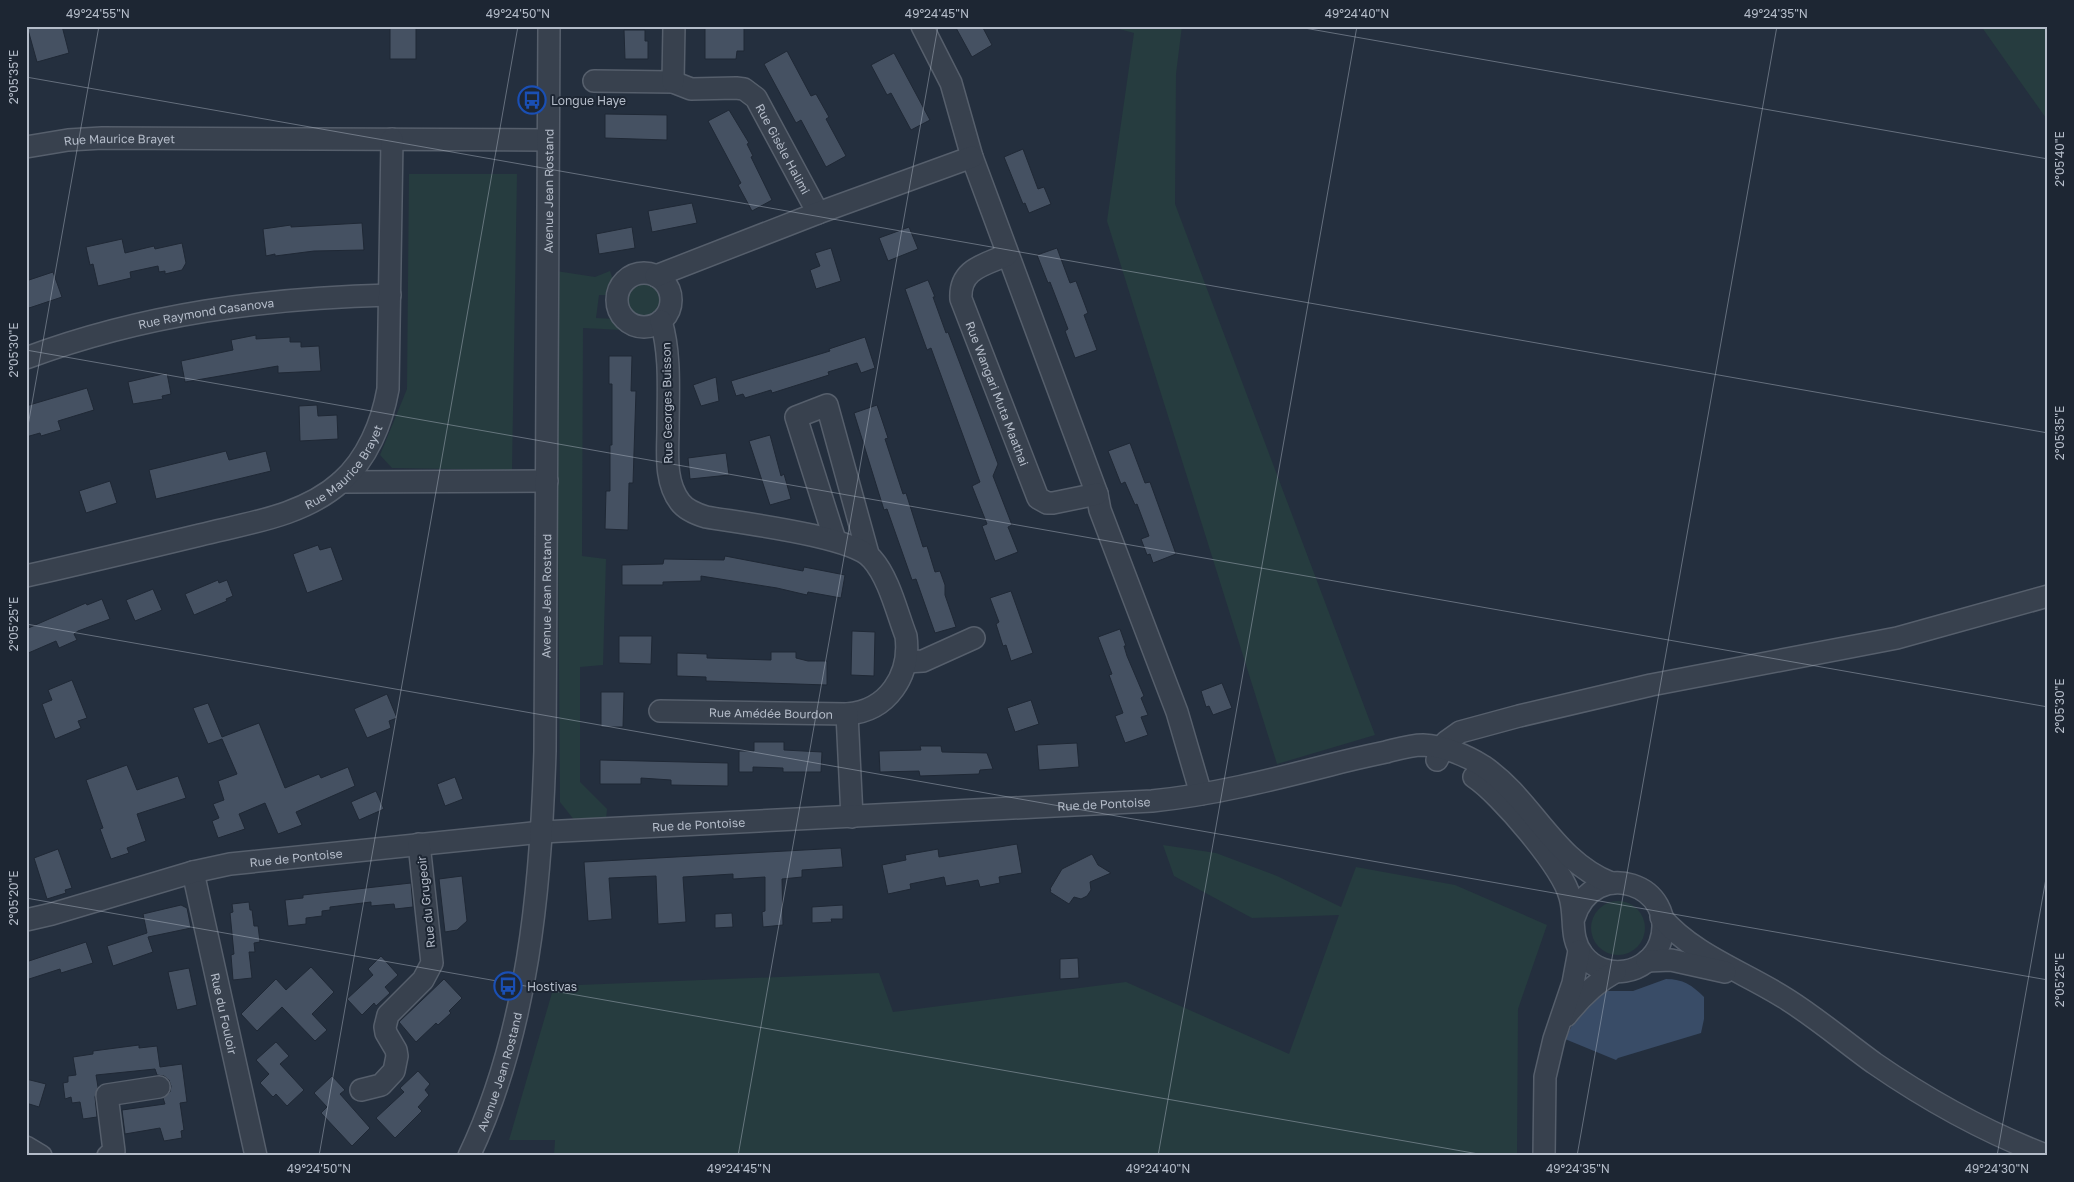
<svg xmlns="http://www.w3.org/2000/svg" width="2074" height="1182" font-family="'Golos Text',sans-serif">
<style>
.green{fill:#263c3f}
.water{fill:#394c67}
.building{fill:#455162;stroke:#1f2835}
.lines{fill:none;stroke-linecap:round;stroke-linejoin:round}
.minor-casing{stroke:#565f6c;stroke-width:24}
.minor{stroke:#38414e;stroke-width:21}
.ticks{fill:none;stroke:#b4bcc9;stroke-width:1;stroke-opacity:0.45}
.labels{text-anchor:middle;dominant-baseline:central;stroke-width:4;stroke-linejoin:round;paint-order:stroke}
.poi-label{font-size:12px;fill:#b4bcc9;stroke:#1d2633;text-anchor:start}
.street-label{font-size:12px;fill:#b4bcc9;stroke:#1d2633}
.neatline{fill:none;stroke:#b4bcc9;stroke-width:2}
.ticks-label{font-size:12px;text-anchor:middle;fill:#b4bcc9}
</style>
<rect width="100%" height="100%" fill="#242f3e"/>
<g class="green">
<polygon points="1108,26 1182,26 1176,74 1175,204 1375,735 1277,764 1107,221 1134,33"/>
<polygon points="1981,26 2048,26 2048,121"/>
<polygon points="409,174 517,174 512,470 392,468 380,455 407,389"/>
<polygon points="556,271 595,277 610,271 613,280 611,295 599,295 596,318 615,319 622,330 583,328 582,556 606,559 603,665 580,667 580,782 607,809 606,819 575,821 560,802"/>
<circle cx="643" cy="302" r="18"/>
<polygon points="1163,845 1216,853 1277,876 1341,907 1356,867 1455,885 1547,925 1518,1009 1517,1156 554,1156 555,1140 509,1140 554,986 879,973 893,1012 1126,982 1289,1054 1339,915 1252,918 1174,876"/>
<circle cx="1618" cy="928" r="27"/>
</g>
<path class="water" d="M1666,979c17,0 26,6 38,18v22l-3,14 -83,25 -2,2 -51,-21 12,-23 26,-25h30z"/>
<g class="building">
<polygon points="27,26 62,26 69,53 37,62"/>
<rect x="390" y="26" width="26" height="33"/>
<polygon points="955,26 982,26 992,45 972,57"/>
<polygon points="705,27 744,27 744,51 737,51 736,59 705,59"/>
<polygon points="624,30 645,30 645,41 648,41 648,59 625,59"/>
<polygon points="787,51 811,96 816,94 829,117 826,119 846,156 826,167 801,120 796,123 764,64"/>
<polygon points="894,53 930,120 911,130 891,93 887,95 871,65"/>
<polygon points="729,110 749,143 747,144 753,156 751,157 772,200 752,211 738,185 741,183 708,121"/>
<polygon points="605,114 667,115 667,140 605,138"/>
<polygon points="1023,149 1038,189 1044,187 1051,204 1029,213 1025,203 1023,204 1004,157"/>
<polygon points="692,203 697,223 652,232 648,211"/>
<polygon points="362,223 364,250 314,251 275,256 275,254 266,256 263,229 291,225 291,227"/>
<polygon points="632,227 635,248 599,254 596,234"/>
<polygon points="909,227 918,249 888,261 879,238"/>
<polygon points="122,239 125,253 154,246 155,249 182,243 186,263 182,270 165,274 165,271 159,272 158,266 130,272 131,278 98,286 93,264 90,265 86,247"/>
<polygon points="831,248 841,281 816,289 810,270 820,266 815,253"/>
<polygon points="1057,248 1070,283 1076,281 1088,313 1084,315 1097,350 1075,358 1065,331 1068,329 1050,282 1048,283 1037,255"/>
<polygon points="53,272 62,297 29,308 28,305 26,305 26,281"/>
<polygon points="928,280 935,297 933,297 946,333 948,332 998,464 993,476 1012,525 1008,527 1018,552 995,561 982,526 987,524 972,486 980,482 931,348 927,350 905,289"/>
<polygon points="256,335 256,339 290,337 290,342 301,342 301,347 319,346 321,371 278,373 278,366 185,382 181,361 233,350 231,340"/>
<polygon points="865,337 875,368 861,373 857,363 828,372 829,375 772,393 771,390 745,398 743,394 736,396 731,381 830,351 829,349"/>
<polygon points="609,356 632,356 631,391 636,391 633,483 629,483 628,530 605,529 606,491 610,491 610,445 612,445 612,384 609,384"/>
<polygon points="167,373 171,394 162,396 163,399 133,404 128,382"/>
<polygon points="716,377 719,401 701,406 693,385"/>
<polygon points="87,388 94,410 58,421 61,430 41,436 40,433 26,437 26,406"/>
<polygon points="317,405 318,416 337,415 338,439 300,441 299,406"/>
<polygon points="877,405 888,438 885,439 903,494 906,493 923,547 927,546 935,572 940,571 945,585 945,595 956,627 935,633 916,579 912,580 887,509 884,510 854,413"/>
<polygon points="770,435 781,476 784,474 791,499 770,505 749,441"/>
<polygon points="1130,443 1145,483 1150,482 1176,554 1153,563 1150,554 1147,555 1141,539 1149,536 1137,504 1135,505 1125,482 1121,484 1108,451"/>
<polygon points="226,451 229,460 266,451 271,471 156,499 149,470"/>
<polygon points="726,453 729,475 690,479 688,458"/>
<polygon points="110,481 117,503 86,513 79,491"/>
<polygon points="318,545 320,550 331,547 343,580 307,593 293,554"/>
<polygon points="725,556 803,571 804,567 845,575 841,598 808,592 807,595 777,588 701,576 701,581 663,582 663,585 622,585 622,565 663,564 664,559 724,560"/>
<polygon points="218,580 219,583 227,580 233,596 226,599 227,601 194,615 185,594"/>
<polygon points="153,589 162,610 135,621 126,600"/>
<polygon points="1011,591 1033,653 1011,661 1006,645 1003,646 996,624 999,622 990,598"/>
<polygon points="102,599 110,619 78,631 74,634 77,640 59,648 56,641 26,654 26,629 86,603 87,605"/>
<polygon points="1120,629 1126,646 1124,646 1127,656 1144,696 1141,698 1148,715 1141,717 1148,735 1125,743 1115,716 1123,713 1109,675 1112,674 1098,637"/>
<polygon points="852,631 875,632 874,676 851,675"/>
<polygon points="619,636 652,636 651,664 619,663"/>
<polygon points="771,652 796,652 796,658 808,661 827,661 827,685 706,681 706,677 677,676 677,653 707,654 707,658 771,660"/>
<polygon points="72,680 87,718 78,721 81,728 55,739 42,704 52,700 48,690"/>
<polygon points="1222,683 1232,708 1213,715 1209,706 1206,707 1201,691"/>
<polygon points="601,692 624,692 623,727 601,727"/>
<polygon points="387,694 397,718 389,721 391,728 367,738 354,709"/>
<polygon points="1031,700 1039,724 1015,732 1007,708"/>
<polygon points="208,703 222,737 259,723 285,788 319,774 321,778 348,767 355,786 296,812 302,825 278,834 265,803 239,814 245,829 218,838 212,821 219,818 213,804 224,800 218,781 237,774 222,739 208,744 193,708"/>
<polygon points="754,742 784,742 784,750 822,752 821,772 783,772 783,768 753,767 753,772 739,772 739,751 754,751"/>
<polygon points="1077,743 1079,767 1039,770 1037,745"/>
<polygon points="920,746 941,746 942,752 987,753 993,769 980,770 979,774 920,776 919,771 880,772 879,751 921,750"/>
<polygon points="600,760 728,763 728,786 671,785 671,780 641,778 641,784 600,784"/>
<polygon points="127,765 137,790 178,776 186,798 137,814 146,841 127,848 129,853 111,859 100,829 103,828 86,780"/>
<polygon points="455,777 463,799 445,806 437,784"/>
<polygon points="376,791 384,809 359,820 351,802"/>
<polygon points="1017,844 1022,873 999,877 1000,883 980,887 978,880 946,886 944,877 910,884 911,889 888,894 882,865 906,860 905,855 938,849 939,857"/>
<polygon points="841,848 843,867 802,870 802,877 782,879 783,925 763,927 762,912 765,911 765,877 733,879 733,874 683,877 686,922 658,924 656,876 609,878 612,919 588,921 584,862"/>
<polygon points="58,849 72,888 65,890 66,893 47,899 34,858"/>
<polygon points="1092,854 1098,865 1111,873 1090,882 1091,890 1087,896 1081,899 1074,897 1069,904 1050,892 1051,890 1050,889 1062,869"/>
<polygon points="462,876 467,921 457,930 445,932 439,879"/>
<polygon points="411,883 413,907 395,909 394,904 371,906 371,902 330,907 330,910 322,911 322,916 306,918 306,924 288,926 285,900 303,898 303,895"/>
<polygon points="249,902 250,910 252,910 254,926 258,926 260,942 254,943 255,952 249,952 252,978 233,980 231,955 234,954 230,913 233,912 232,904"/>
<polygon points="181,905 187,908 191,928 148,937 153,952 113,966 107,946 147,933 143,914"/>
<polygon points="843,905 843,919 831,919 832,922 812,923 812,907"/>
<polygon points="732,913 733,927 715,928 715,914"/>
<polygon points="86,942 93,963 61,973 60,969 26,980 26,962"/>
<polygon points="381,956 398,975 385,987 390,993 376,1006 374,1003 362,1015 347,999 373,975 368,969"/>
<polygon points="1078,958 1079,978 1060,979 1060,959"/>
<polygon points="311,967 334,992 312,1014 327,1030 315,1041 282,1007 257,1031 241,1014 276,979 286,990"/>
<polygon points="189,968 197,1005 177,1010 168,972"/>
<polygon points="444,979 462,998 449,1011 451,1013 438,1025 436,1023 416,1042 399,1022"/>
<polygon points="276,1042 289,1056 280,1064 304,1090 287,1106 276,1094 273,1097 260,1083 269,1074 256,1060"/>
<polygon points="139,1045 139,1048 157,1046 160,1067 182,1064 187,1102 180,1103 184,1130 181,1131 182,1138 164,1141 160,1128 125,1134 122,1110 165,1104 163,1098 170,1092 171,1086 169,1080 164,1076 157,1075 155,1069 96,1075 98,1087 95,1097 97,1117 83,1119 80,1102 72,1103 71,1097 65,1099 63,1083 68,1082 68,1076 76,1075 73,1057 93,1054 93,1051"/>
<polygon points="418,1071 430,1084 425,1090 429,1095 418,1107 422,1111 395,1138 376,1118 404,1092 400,1088"/>
<polygon points="332,1076 345,1090 340,1094 370,1128 352,1146 321,1113 327,1107 314,1093"/>
<polygon points="26,1079 46,1084 39,1107 26,1103"/>
</g>
<g class="lines">
<g class="minor-casing">
<g id="minor">
<polyline points="922,26 951,83 972,157 1097,494 1100,510 1177,712 1201,794"/>
<path id="s1" d="M594,81l79,1 18,7 45,-1 8,1 12,9 62,115"/>
<polyline points="673,82 674,26"/>
<path id="s2" d="M26,147l42,-7 34,-2 446,2"/>
<path id="s3" d="M1007,255c-23,10 -48,14 -46,44l77,199 9,5h6l44,-9"/>
<circle cx="644" cy="300" r="27"/>
<polyline points="656,276 818,213 972,157"/>
<path id="s4" d="M26,358c118,-44 239,-60 364,-63"/>
<polyline points="341,482 547,481"/>
<polyline points="835,540 796,417 827,405 868,554"/>
<path id="s5" d="M26,576c58,-13 116,-27 174,-41 48,-12 103,-19 141,-53 26,-23 41,-59 47,-93l4,-250"/>
<polyline points="906,662 923,661 974,638"/>
<path id="s6" d="M660,711l187,3c41,-3 64,-39 59,-78 -9,-23 -17,-58 -34,-77 -19,-23 -132,-36 -166,-42 -10,-3 -20,-7 -26,-15 -16,-21 -12,-50 -12,-74 0,-36 3,-73 -7,-107"/>
<polyline points="847,714 852,817"/>
<polyline points="1437,760 1446,742 1460,732 1519,716 1651,685 1897,638 2048,596"/>
<path d="M1474,777c26,17 88,90 96,120 6,20 -1,41 13,58 21,27 65,20 77,-12 20,-58 -66,-88 -86,-25"/>
<path id="s7" d="M193,872l63,284"/>
<path d="M1661,917c33,39 86,56 127,83 30,19 57,42 86,63 55,38 111,69 174,93"/>
<path id="s8" d="M26,920l26,-6 141,-42 37,-8 312,-32 610,-31c60,-6 119,-21 178,-36 19,-5 37,-9 56,-13 12,-3 24,-7 37,-7 20,1 43,10 60,21 50,34 70,94 128,117"/>
<polyline points="1647,961 1671,960 1725,972"/>
<path d="M1566,1016c14,-18 29,-33 49,-44"/>
<polyline points="361,1090 381,1085 394,1071 397,1056 396,1050 386,1033 385,1027 388,1015 423,980 432,963 419,844"/>
<polyline points="26,1147 41,1156"/>
<polyline points="108,1156 114,1151 107,1095 159,1087"/>
<path id="s9" d="M469,1156c59,-124 72,-269 76,-405l4,-725"/>
<polyline points="1544,1156 1545,1077 1554,1039 1573,983 1579,951"/>
</g>
</g>
<use href="#minor" class="minor"/>
</g>
<path class="ticks" d="M1293,26l755,133M26,77l2022,356M26,350l2022,357M26,437l73,-411M26,624l2022,356M26,898l1464,258M319,1156l199,-1130M738,1156l200,-1130M1158,1156l199,-1130M1577,1156l200,-1130M1997,1156l51,-289"/>
<defs>
<g id="bus-ring" transform="scale(1.4375)"><circle r="9.5" fill="#1d2633" stroke="#1a4fb4" stroke-width="1.5"/><path d="M-5-6H5V4H4V6H2V4H-2V6H-4V4H-5ZM-3.5-4V0h7V-4ZM-3.5 1.2v1.5H-2V1.2ZM2 1.2v1.5H3.5V1.2Z" fill="#1a4fb4"/></g>
</defs>
<g fill-rule="evenodd">
<use href="#bus-ring" x="532" y="100"/>
<use href="#bus-ring" x="508" y="986"/>
</g>
<g class="labels">
<g class="poi-label">
<text x="551" y="100">Longue Haye</text>
<text x="527" y="986">Hostivas</text>
</g>
<g class="street-label">
<text stroke="none"><textPath href="#s2" startOffset="94">Rue Maurice Brayet</textPath></text>
<text stroke="none"><textPath href="#s1" startOffset="224">Rue Gisèle Halimi</textPath></text>
<text stroke="none"><textPath href="#s9" startOffset="975">Avenue Jean Rostand</textPath></text>
<text stroke="none"><textPath href="#s4" startOffset="186">Rue Raymond Casanova</textPath></text>
<text stroke="none"><textPath href="#s3" startOffset="171">Rue Wangari Muta Maathai</textPath></text>
<text transform="translate(667 403) rotate(-91)">Rue Georges Buisson</text>
<text stroke="none"><textPath href="#s5" startOffset="344">Rue Maurice Brayet</textPath></text>
<text stroke="none"><textPath href="#s9" startOffset="570">Avenue Jean Rostand</textPath></text>
<text stroke="none"><textPath href="#s6" startOffset="111">Rue Amédée Bourdon</textPath></text>
<text stroke="none"><textPath href="#s8" startOffset="1088">Rue de Pontoise</textPath></text>
<text stroke="none"><textPath href="#s8" startOffset="682">Rue de Pontoise</textPath></text>
<text stroke="none"><textPath href="#s8" startOffset="278">Rue de Pontoise</textPath></text>
<text transform="translate(426 902) rotate(-96)">Rue du Grugeoir</text>
<text stroke="none"><textPath href="#s7" startOffset="145">Rue du Fouloir</textPath></text>
<text stroke="none"><textPath href="#s9" startOffset="90">Avenue Jean Rostand</textPath></text>
</g>
</g>
<rect width="2074" height="1182" fill="none" stroke="#1d2633" stroke-width="55"/>
<rect x="28" y="28" width="2018" height="1126" class="neatline"/>
<g class="ticks-label">
<text x="98" y="18">49°24'55"N</text>
<text x="518" y="18">49°24'50"N</text>
<text x="937" y="18">49°24'45"N</text>
<text x="1357" y="18">49°24'40"N</text>
<text x="1776" y="18">49°24'35"N</text>
<text transform="translate(14 77) rotate(-90)" y="4">2°05'35"E</text>
<text transform="translate(2060 159) rotate(-90)" y="4">2°05'40"E</text>
<text transform="translate(14 350) rotate(-90)" y="4">2°05'30"E</text>
<text transform="translate(2060 433) rotate(-90)" y="4">2°05'35"E</text>
<text transform="translate(14 624) rotate(-90)" y="4">2°05'25"E</text>
<text transform="translate(2060 706) rotate(-90)" y="4">2°05'30"E</text>
<text transform="translate(14 898) rotate(-90)" y="4">2°05'20"E</text>
<text transform="translate(2060 980) rotate(-90)" y="4">2°05'25"E</text>
<text x="319" y="1173">49°24'50"N</text>
<text x="739" y="1173">49°24'45"N</text>
<text x="1158" y="1173">49°24'40"N</text>
<text x="1578" y="1173">49°24'35"N</text>
<text x="1997" y="1173">49°24'30"N</text>
</g>
</svg>
